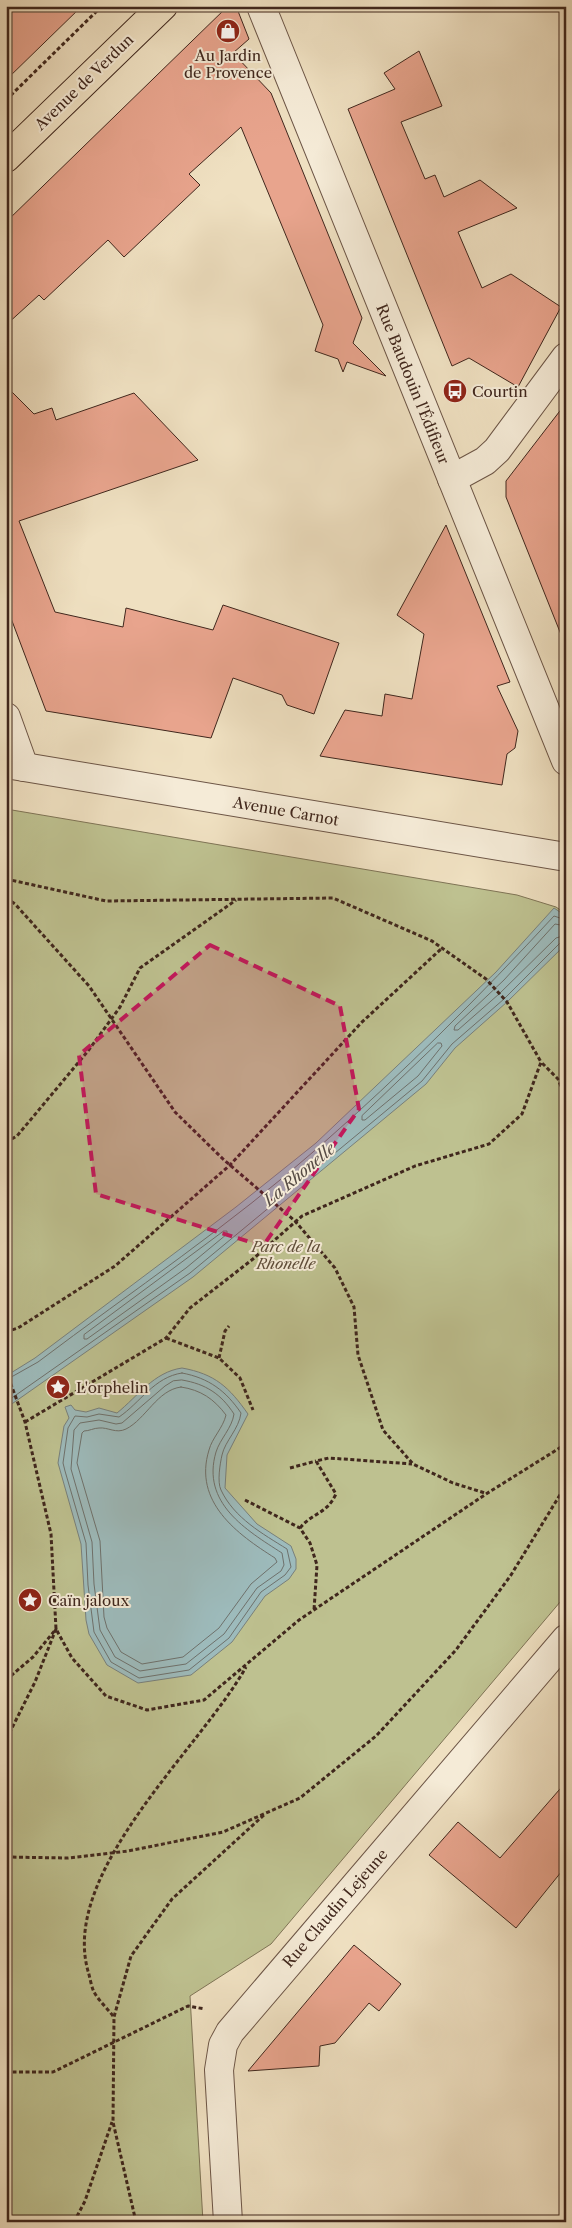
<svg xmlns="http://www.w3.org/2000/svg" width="572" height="2228" font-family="'Libre Caslon Text',serif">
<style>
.green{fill:#bec190;stroke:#7f7456}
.water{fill:#9dbbbc;stroke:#78807c}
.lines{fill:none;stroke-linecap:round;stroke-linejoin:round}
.shore{stroke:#6e716c;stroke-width:1}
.building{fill:#e8a48d;stroke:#40271d}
.minor-casing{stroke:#6c5546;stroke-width:30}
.major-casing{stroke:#40271d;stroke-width:30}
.path{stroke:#40271d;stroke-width:3;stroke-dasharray:4 2.5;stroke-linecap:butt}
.minor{stroke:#f5ebd7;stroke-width:28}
.major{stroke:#efe0c1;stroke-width:28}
.marked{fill:#c2185b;fill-opacity:0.2;stroke:#c2185b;stroke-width:4;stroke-dasharray:10 6;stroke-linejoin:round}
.labels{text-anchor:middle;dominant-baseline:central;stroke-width:4;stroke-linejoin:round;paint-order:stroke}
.poi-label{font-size:15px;fill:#40271d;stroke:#f5ebd7;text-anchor:start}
.street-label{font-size:15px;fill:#40271d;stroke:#f5ebd7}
.park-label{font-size:15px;font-style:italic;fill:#604e3a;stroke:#f5ebd7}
.water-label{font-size:16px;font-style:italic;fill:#574c45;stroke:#f5ebd7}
</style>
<rect width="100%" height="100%" fill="#efe0c1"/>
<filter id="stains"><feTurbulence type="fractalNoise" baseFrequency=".004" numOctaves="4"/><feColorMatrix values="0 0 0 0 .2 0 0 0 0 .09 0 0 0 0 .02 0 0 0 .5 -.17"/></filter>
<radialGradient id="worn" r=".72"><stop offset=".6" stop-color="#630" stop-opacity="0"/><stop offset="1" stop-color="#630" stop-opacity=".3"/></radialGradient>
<polygon class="green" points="6,809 517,895 556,907 566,914 566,1595 271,1944 190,1996 203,2222 6,2222"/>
<g class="water">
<polygon points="554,908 566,916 566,944 507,1002 455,1048 426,1084 193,1277 6,1408 6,1376 35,1358 236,1207 316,1143 496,972"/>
<path d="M182,1368c33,6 47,19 66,46l-21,41 -2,33 32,36 34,22 5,13v10l-7,10 -24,17 -33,46 -41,33 -53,8 -31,-18 -18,-31 -3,-14 -5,-76 -23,-81 6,-37 5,-8 -4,-11 6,-2 4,5 11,2 13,-4 18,5c21,-17 37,-41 65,-45z"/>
</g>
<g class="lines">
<g class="shore">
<polyline points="566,926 555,924 504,980 455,1026 454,1030 458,1030 499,994 556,938 566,935"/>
<polygon points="438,1043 441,1043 442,1046 418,1076 365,1120 362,1120 362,1116"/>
<polygon points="224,1231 227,1231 227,1234 186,1268 87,1339 84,1339 84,1335"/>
<path d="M182,1373c27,5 44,18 59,40 -2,16 -16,28 -19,42 -2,9 -5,27 -1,35 13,28 42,44 66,59l4,18 -6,8 -24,17 -32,46 -40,32 -50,8 -28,-16 -17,-30 -6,-47 -2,-42 -21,-72 -2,-8 5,-35 7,-12 12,1 12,-3 20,3c21,-14 35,-40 63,-44z"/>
<path d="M6,1380l32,-18c94,-71 194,-138 282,-216 82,-72 160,-150 234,-230l12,4"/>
<path d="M182,1380c24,4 39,14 52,34 -2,14 -14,25 -18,38 -15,51 30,78 66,101l2,12 -3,6 -24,17 -33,46 -38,30 -46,7 -25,-14 -15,-27 -6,-46 -2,-42 -21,-73 3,-39 6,-7 19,-3 17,4 6,-1 43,-37 8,-5z"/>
<path d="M181,1387c20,3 33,12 45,28 -3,13 -14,23 -17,35 -16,52 28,84 66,108l2,4 -26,22 -32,44 -36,29 -41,7 -21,-12 -14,-24 -3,-11 -4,-76 -23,-78 5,-30 2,-2c5,0 10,-3 15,-3 9,-1 17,6 27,1 20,-10 31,-39 55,-42z"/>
<polyline points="6,1402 190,1273 422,1081 452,1044 504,999 560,943 566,941"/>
</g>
</g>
<g class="building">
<polygon points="6,6 82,6 6,80"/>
<polygon points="228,6 236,6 249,39 233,53 271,93 362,318 353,343 386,376 347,362 343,372 338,359 315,351 323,325 241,127 189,174 200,185 124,257 108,240 44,300 39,295 6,325 6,222"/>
<polygon points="419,51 442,106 401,122 425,179 435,175 444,197 480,180 517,208 458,232 482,288 511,274 561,307 518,387 469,358 452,366 348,109 395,89 384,73"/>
<polygon points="6,386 34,414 52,408 56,420 134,393 198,460 19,521 55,612 123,627 126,608 213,630 223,605 339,643 314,714 287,705 282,695 233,678 211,738 46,711 6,605"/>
<polygon points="566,403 566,642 564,642 506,497 506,481"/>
<polygon points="446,525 510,682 497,686 518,731 515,748 507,754 502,785 320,756 345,710 382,716 385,694 412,699 424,634 397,615"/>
<polygon points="566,1782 566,1866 516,1928 429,1855 458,1822 500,1858"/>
<polygon points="354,1945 401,1984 379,2011 369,2003 335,2043 320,2046 319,2066 248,2071"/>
</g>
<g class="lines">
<g class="minor-casing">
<g id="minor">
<polyline points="261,6 566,761"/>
<polyline points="452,479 485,461 497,450 566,357"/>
<polyline points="6,717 24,767"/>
<polyline points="6,764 566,857"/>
<polyline points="228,2222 219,2070 223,2045 230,2032 566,1639"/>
</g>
</g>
<g class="major-casing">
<polyline id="major" points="6,158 163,6"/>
</g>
<g class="path">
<polyline points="6,100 102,6"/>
<polyline points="6,879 106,901 333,898 432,941 486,979 507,1002 541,1062"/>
<polyline points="6,898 15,904 89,986 175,1112 223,1159 295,1221 335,1268 354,1307 358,1355 383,1430 413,1464 453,1483 485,1493"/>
<polyline points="6,1142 17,1136 88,1051 120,1007 140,968 236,900"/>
<polyline points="6,1332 18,1328 115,1266 230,1165 361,1023 441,949"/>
<polyline points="166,1338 219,1358 240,1378 253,1410"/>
<polyline points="219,1358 225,1331 229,1326"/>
<polyline points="6,1371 25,1422 51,1534 56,1629 72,1658 106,1696 147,1710 204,1700 299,1620 486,1494 566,1444"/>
<polyline points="25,1422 166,1338 190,1308 253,1259 302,1216 415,1166 489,1144 522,1114 541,1062 558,1079 566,1099"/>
<polyline points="290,1468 316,1461"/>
<polyline points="245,1500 300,1528 310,1543 317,1565 314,1610"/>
<path d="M300,1528c13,-16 26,-13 36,-34l-20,-33 13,-3 83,6"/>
<polyline points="6,1680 33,1657 56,1629 35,1682 6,1740"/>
<polyline points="6,1857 68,1858 128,1851 223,1832 300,1798 376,1736 456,1650 511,1575 566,1485"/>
<path d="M113,2016c-6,-8 -14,-15 -19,-24 -3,-6 -4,-15 -6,-21 -28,-100 113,-223 158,-304"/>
<polyline points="6,2072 53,2072 188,2006 205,2009"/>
<polyline points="74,2222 85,2201 112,2122"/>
<polyline points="136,2222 113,2122 114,2017 131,1956 172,1899 265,1814"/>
</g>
<use href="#minor" class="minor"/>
<use href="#major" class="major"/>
</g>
<path class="marked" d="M210,945l130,61 19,103 -96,137 -167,-52 -17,-139z"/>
<defs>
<g id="shop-disc" transform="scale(1.25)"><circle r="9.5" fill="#8f2418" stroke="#f5ebd7"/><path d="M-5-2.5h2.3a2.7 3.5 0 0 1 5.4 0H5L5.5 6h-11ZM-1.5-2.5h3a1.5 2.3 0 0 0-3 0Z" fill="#fff"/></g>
<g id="bus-disc" transform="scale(1.25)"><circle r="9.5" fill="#8f2418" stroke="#f5ebd7"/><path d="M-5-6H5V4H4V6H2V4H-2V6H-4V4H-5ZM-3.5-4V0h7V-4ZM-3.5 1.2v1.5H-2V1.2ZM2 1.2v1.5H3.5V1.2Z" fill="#fff"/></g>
<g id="sight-disc" transform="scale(1.25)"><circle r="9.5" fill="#8f2418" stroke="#f5ebd7"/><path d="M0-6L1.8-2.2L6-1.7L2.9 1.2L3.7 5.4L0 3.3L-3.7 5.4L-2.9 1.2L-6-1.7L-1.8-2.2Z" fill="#fff"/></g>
</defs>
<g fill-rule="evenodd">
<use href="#shop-disc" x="228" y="31"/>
<use href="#bus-disc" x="455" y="391"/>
<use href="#sight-disc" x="58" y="1387"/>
<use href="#sight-disc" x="30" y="1600"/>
</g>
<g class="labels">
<g class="poi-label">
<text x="228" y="55" text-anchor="middle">Au Jardin<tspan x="228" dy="17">de Provence</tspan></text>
<text x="472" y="391">Courtin</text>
<text x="76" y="1387">L'orphelin</text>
<text x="48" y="1600">Caïn jaloux</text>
</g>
<g class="street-label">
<text transform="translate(84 82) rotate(-44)">Avenue de Verdun</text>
<text transform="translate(413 384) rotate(68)">Rue Baudouin l'Édifieur</text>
<text transform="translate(286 811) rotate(10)">Avenue Carnot</text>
<text transform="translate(335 1908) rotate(-49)">Rue Claudin Lejeune</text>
</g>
<g class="park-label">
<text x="286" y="1246">Parc de la<tspan x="286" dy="17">Rhonelle</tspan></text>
</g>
<g class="water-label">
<text transform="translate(299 1174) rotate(-40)">La Rhonelle</text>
</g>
</g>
<rect width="572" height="2228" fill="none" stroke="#efe0c1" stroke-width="25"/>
<rect x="8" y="8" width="557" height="2213" fill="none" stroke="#40271d" stroke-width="2.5"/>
<rect x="12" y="12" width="547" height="2203" fill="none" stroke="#40271d"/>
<rect width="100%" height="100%" filter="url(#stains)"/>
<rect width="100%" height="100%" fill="url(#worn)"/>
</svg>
